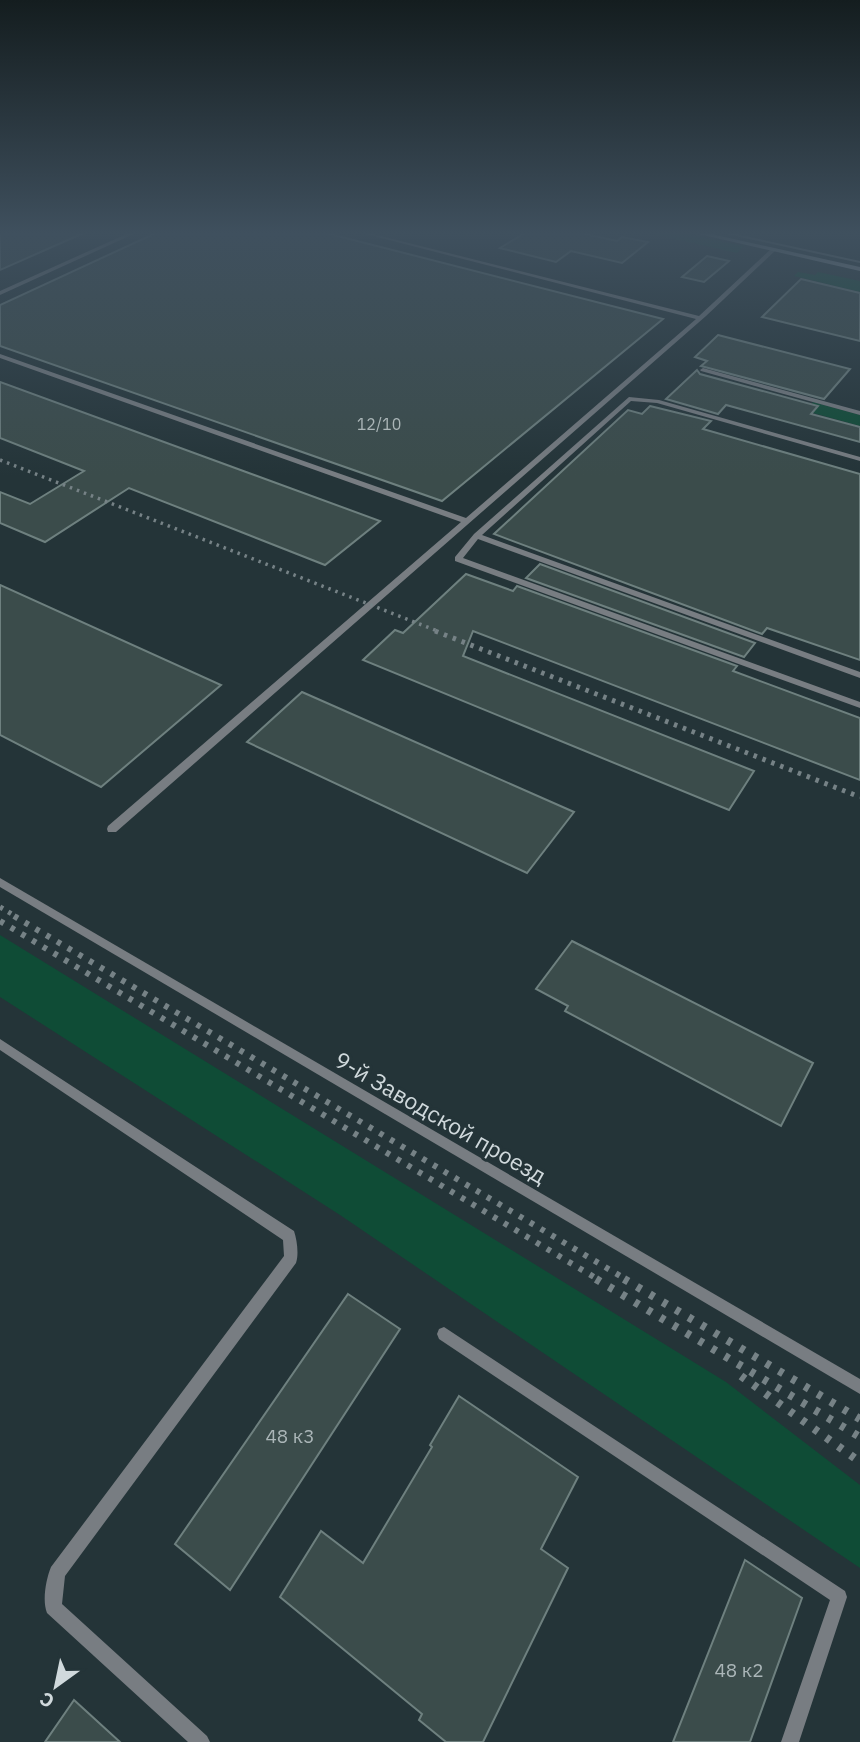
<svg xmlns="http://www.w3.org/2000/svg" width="860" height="1742" font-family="'IBM Plex Sans',sans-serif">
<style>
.green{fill:#0f4c36}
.building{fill:#3b4c4b;stroke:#6e807f;stroke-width:2}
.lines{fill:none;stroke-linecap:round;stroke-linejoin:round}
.lane{fill:#787d82;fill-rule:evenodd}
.secondary{fill:#9fa8b0;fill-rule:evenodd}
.tram{stroke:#768286;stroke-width:2}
.rail-far3{stroke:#768286;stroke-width:3.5;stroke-dasharray:2.5 5;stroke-linecap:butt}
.rail-far2{stroke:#768286;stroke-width:5;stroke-dasharray:3.5 6;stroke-linecap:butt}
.rail-far1{stroke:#768286;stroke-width:6;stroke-dasharray:4.5 8;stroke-linecap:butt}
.rail{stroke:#768286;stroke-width:8;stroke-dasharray:5 10;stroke-linecap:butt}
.labels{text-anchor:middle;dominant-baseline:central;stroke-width:6;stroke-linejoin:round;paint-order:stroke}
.number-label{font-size:16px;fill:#abb6b8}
.near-number-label{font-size:19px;fill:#abb6b8}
.near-street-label{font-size:23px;fill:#d0d9dc;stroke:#243438}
</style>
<rect width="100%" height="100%" fill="#243438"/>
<g class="green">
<polygon points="644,232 679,232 744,246 737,253"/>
<polygon points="798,272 815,275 818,272 860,281 860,292 794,276"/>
<polygon points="813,402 860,415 860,426 806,411"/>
<polygon points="0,935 726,1382 860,1485 860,1568 340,1215 0,997"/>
</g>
<g class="building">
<polygon points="0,232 86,232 0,270"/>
<polygon points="158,232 322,232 663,319 442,501 0,346 0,305"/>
<polygon points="526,232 576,232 617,241 622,237 648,242 622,263 571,251 556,262 500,248"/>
<polygon points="707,256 729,261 704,282 682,277"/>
<polygon points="801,279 860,293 860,341 762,317"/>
<polygon points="718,335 850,369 824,399 701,366 707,361 695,357"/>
<polygon points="697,370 700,374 818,406 811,414 860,427 860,442 726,405 718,414 666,399"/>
<polygon points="0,382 380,521 325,565 129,488 45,542 0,523 0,492 30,504 84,471 0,438"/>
<polygon points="650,406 711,421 703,429 860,474 860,660 767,628 762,634 494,534 628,410 642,414"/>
<polygon points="540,564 755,643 744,657 526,578"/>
<polygon points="466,574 513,591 517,586 737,666 733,671 860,718 860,780 473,631 463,656 754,771 729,810 363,660 395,630 403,633"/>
<polygon points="0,585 221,685 101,787 0,735"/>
<polygon points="302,692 574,812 527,873 247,742"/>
<polygon points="572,941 813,1063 781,1126 565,1011 568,1006 536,989"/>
<polygon points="348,1294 400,1329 230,1590 175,1544"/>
<polygon points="459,1396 578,1477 541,1549 568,1568 483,1742 446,1742 419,1720 422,1714 280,1597 321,1531 363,1563 432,1447 430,1445"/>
<polygon points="745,1560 802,1598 750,1742 673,1742"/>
<polygon points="74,1700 120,1742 45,1742"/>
</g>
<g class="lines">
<g class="lane">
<polygon points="131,232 138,232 0,295 0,291"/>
<polygon points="358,232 365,232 699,316 772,248 777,249 706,316 116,832 108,832 107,829 108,826 461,522 0,358 0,354 466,518 696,319"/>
<polygon points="703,368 860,411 860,415 701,371 700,370"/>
<polygon points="629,397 659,400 860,457 860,461 657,403 631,401 482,535 860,672 860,678 478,539 463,558 860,702 860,708 455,561 455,557 474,534"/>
<polygon points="0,878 860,1379 860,1394 0,887"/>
<path d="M0,1039l294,192c3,9 5,23 2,32l-231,313 -3,28 145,132 3,6h-22l-141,-129c-5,-12 -1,-34 4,-46l233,-311 -1,-16 -283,-190z"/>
<polygon points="444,1327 845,1591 847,1597 799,1742 781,1742 830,1600 439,1339 437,1334 439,1329"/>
</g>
<polygon class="secondary" points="690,232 702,232 860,267 860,271"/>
<polyline class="tram" points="722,232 860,262"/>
<polyline class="rail-far3" points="0,460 440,632"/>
<g class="rail-far2">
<polyline points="435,631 860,797"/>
<polyline points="0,907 17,917"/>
</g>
<g class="rail-far1">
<polyline points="14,916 627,1280"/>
<polyline points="0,921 599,1280"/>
</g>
<g class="rail">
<polyline points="596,1279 860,1437"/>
<polyline points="624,1279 860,1419"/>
<polyline points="741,1376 860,1462"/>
</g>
</g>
<linearGradient id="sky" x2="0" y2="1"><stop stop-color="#141d1f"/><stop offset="0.49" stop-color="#3f505e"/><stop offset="1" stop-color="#3f505e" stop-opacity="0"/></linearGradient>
<rect width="860" height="476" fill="url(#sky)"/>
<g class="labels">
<g class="number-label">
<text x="379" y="424">12/10</text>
</g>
<g class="near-number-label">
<text x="290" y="1436">48 к3</text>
<text x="739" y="1670">48 к2</text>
</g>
<g class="near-street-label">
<text transform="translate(441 1117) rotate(30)">9-й Заводской проезд</text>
</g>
</g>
<g transform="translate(56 1686) rotate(213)" stroke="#243438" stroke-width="5" paint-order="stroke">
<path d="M0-5L12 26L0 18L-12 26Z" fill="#d0d9dc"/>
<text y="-10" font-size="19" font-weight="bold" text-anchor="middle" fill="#d0d9dc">С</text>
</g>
</svg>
